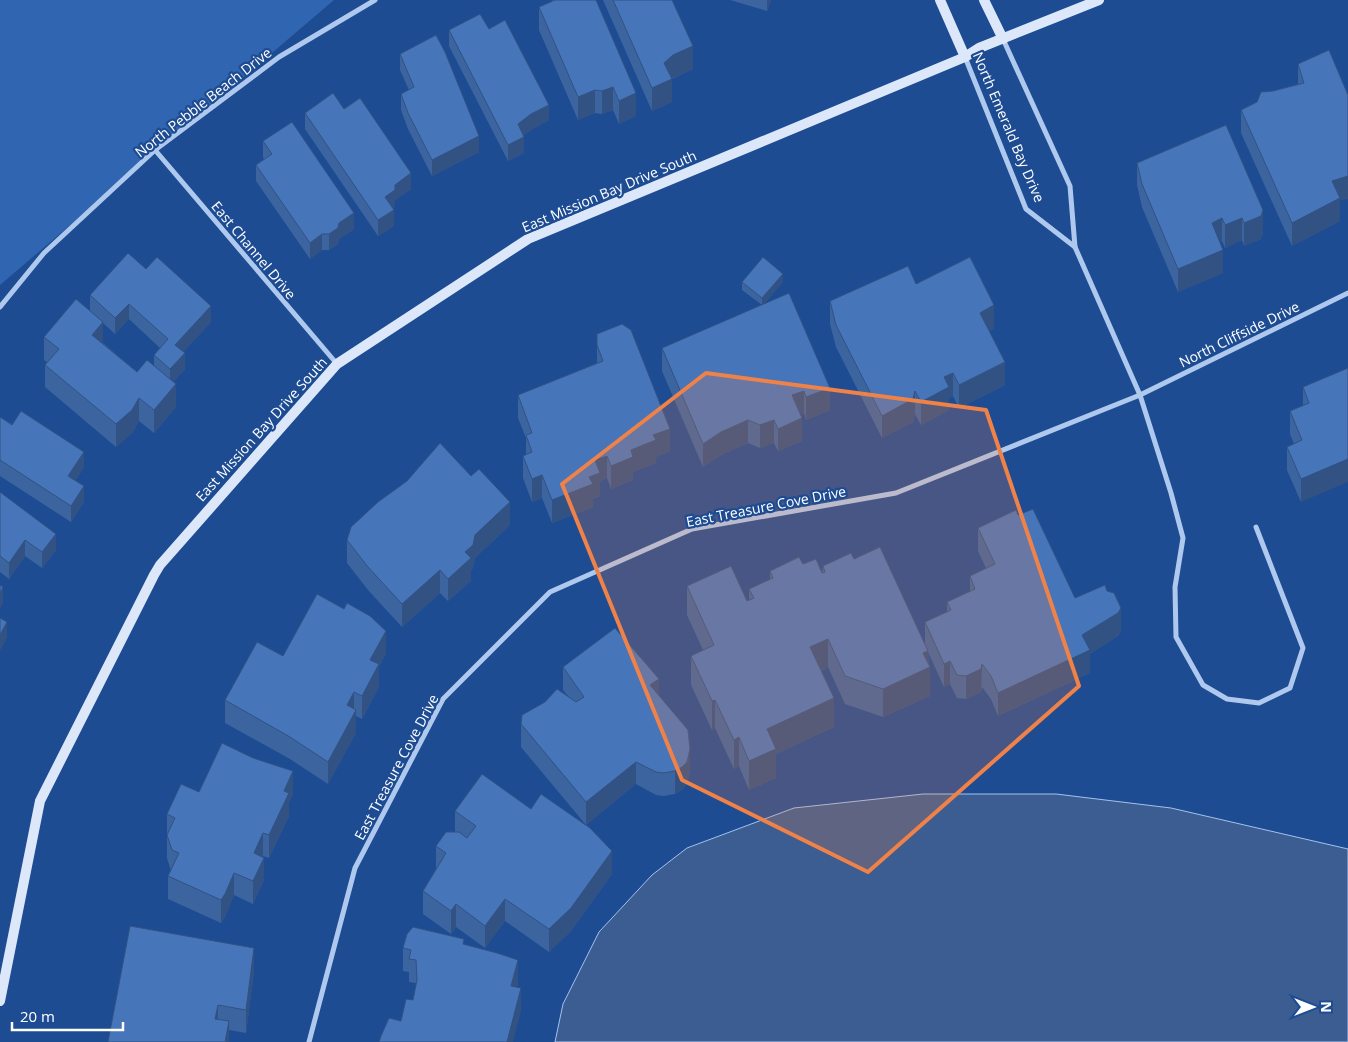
<svg xmlns="http://www.w3.org/2000/svg" width="1348" height="1042" font-family="'Open Sans',sans-serif">
<style>
.green{fill:#3065b1}
.water{fill:#3c5d91;stroke:#a2c3f0}
.lines{fill:none;stroke-linecap:round;stroke-linejoin:round}
.street{stroke:#afc9ee;stroke-width:5}
.secondary{stroke:#dce8fa;stroke-width:10}
.wall{fill:#3c65a0;fill-rule:evenodd}
.shaded-wall{fill:#315282}
.building{fill:#4675ba;stroke:#315282}
.marked{fill:#ee8249;fill-opacity:0.2;stroke:#ee8249;stroke-width:4;stroke-linejoin:round}
.labels{text-anchor:middle;dominant-baseline:central;stroke-width:4.5;stroke-linejoin:round;paint-order:stroke}
.street-label{font-size:14px;fill:#fff;stroke:#1d4c93}
</style>
<rect width="100%" height="100%" fill="#1d4c93"/>
<polygon class="green" points="0,0 334,0 0,285"/>
<polygon class="water" points="923,794 1056,794 1171,808 1348,849 1348,1042 555,1042 563,1004 599,932 652,875 687,848 794,808"/>
<g class="lines">
<g class="street">
<polyline points="1003,39 1070,186 1075,247 1140,395 1171,493 1183,538 1175,587 1176,637 1203,685 1227,699 1259,703 1290,688 1303,648 1256,527"/>
<polyline points="965,57 1026,209 1075,247"/>
<polyline points="155,150 337,364"/>
<polyline points="0,307 44,253 155,150 279,57 375,0"/>
<polyline points="309,1042 355,868 443,699 550,592 692,529 896,493 1140,395 1348,293"/>
</g>
<g class="secondary">
<polyline points="940,0 965,57"/>
<polyline points="984,0 1003,39"/>
<polyline points="0,1001 40,801 154,575 160,565 337,364 528,239 965,57 979,48 1099,0"/>
</g>
</g>
<g class="wall">
<polygon points="552,0 596,0 636,116 619,124 613,110 602,114 595,113 578,120 539,30 539,7 552,2"/>
<polygon points="603,0 672,0 693,69 672,79 672,102 652,111"/>
<polygon points="730,0 771,0 767,11"/>
<polygon points="489,29 549,120 531,130 524,135 524,153 508,161 449,46 449,30"/>
<polygon points="1329,50 1340,201 1340,221 1292,246 1241,133 1241,110 1257,102 1273,91 1298,84 1298,64"/>
<polygon points="400,54 479,152 432,176 408,129 401,110 401,94 409,90 400,70"/>
<polygon points="344,109 411,189 395,200 395,206 392,208 394,226 378,236 305,129 305,113"/>
<polygon points="1226,125 1263,233 1261,239 1244,246 1242,240 1225,248 1222,241 1220,242 1223,273 1178,292 1142,207 1137,185 1137,163"/>
<polygon points="263,141 354,229 339,239 338,244 329,250 322,250 310,259 256,181 256,165 264,159 263,157"/>
<path d="M146,269l65,53 -28,30 2,17 -12,13 3,25 -22,26 -15,-12 -7,12 -16,14 -71,-60v-22l2,-3 -3,-2v-23l46,-27v-15zM129,319l31,29 -6,7v10l-17,7 -34,-29v-20l12,11z"/>
<polygon points="742,282 783,282 763,305 830,410 806,420 804,413 800,415 802,441 778,451 774,443 760,448 748,443 721,455 703,467 662,371 662,348 762,305 742,290"/>
<polygon points="916,284 994,328 989,331 1005,385 959,408 953,396 949,398 949,410 921,425 915,414 913,422 882,438 836,347 830,324 830,301"/>
<polygon points="597,334 670,451 656,457 656,463 633,472 633,480 611,489 607,478 600,481 600,496 593,499 593,507 552,523 542,498 532,502 523,478 523,456 526,455 526,438 518,418 518,395 597,363"/>
<polygon points="1348,368 1301,502 1287,470 1287,447 1294,444 1290,434 1290,411 1303,406 1303,387"/>
<polygon points="0,417 84,467 75,481 84,502 71,522 0,476"/>
<polygon points="0,492 56,550 42,568 25,556 9,579 0,572"/>
<polygon points="1018,515 1075,598 1121,631 1118,636 1090,654 1090,673 998,716 991,699 982,687 981,692 966,699 957,698 950,684 944,687 928,652 930,696 883,717 845,704 828,667 821,671 834,727 776,754 776,778 749,790 739,766 734,769 715,728 712,730 691,685 691,656 703,650 687,615 687,586 747,601 749,600 749,589 770,579 770,571 803,564 822,573 823,566 854,559 925,644 925,622 947,612 947,602 970,592 970,576 986,568 978,551 978,528"/>
<polygon points="510,525 475,558 473,568 471,570 471,581 448,601 440,593 402,627 368,590 347,563 347,540"/>
<polygon points="386,653 379,667 379,687 362,719 356,716 356,733 328,784 290,759 225,723 225,700 283,656"/>
<polygon points="563,667 659,695 690,771 687,784 682,790 675,794 664,796 656,795 636,784 586,825 521,747 521,724 545,702 568,696 563,690"/>
<polygon points="253,758 293,794 289,802 289,816 269,858 263,856 263,857 264,880 253,904 234,895 225,917 221,923 168,899 168,876 171,871 167,858 167,814 199,792"/>
<polygon points="455,811 612,874 571,931 549,952 505,921 485,948 456,927 451,934 423,914 423,891 436,869 436,846 455,832"/>
<polygon points="464,945 518,983 517,987 521,1011 401,1021 413,1000 416,985 416,983 409,982 409,972 403,971 403,948"/>
<polygon points="254,971 246,1033 229,1030 229,1042 108,1042"/>
</g>
<g class="shaded-wall">
<polygon points="767,0 771,0 767,11"/>
<polygon points="693,46 693,69 673,78 671,79 672,79 672,102 652,111 652,88 664,63 673,55"/>
<polygon points="613,87 613,110 602,114 602,91"/>
<polygon points="595,90 595,113 578,120 578,97"/>
<polygon points="636,93 636,116 619,124 619,101"/>
<polygon points="549,105 549,120 531,130 518,140 518,124 531,114"/>
<polygon points="479,136 479,152 432,176 432,160"/>
<polygon points="524,137 524,153 508,161 508,145"/>
<polygon points="411,173 411,189 395,200 395,206 385,213 385,197 395,185"/>
<polygon points="1348,176 1348,199 1340,201 1340,221 1292,246 1292,223 1332,181"/>
<polygon points="394,210 394,226 378,236 378,220"/>
<polygon points="1263,210 1263,233 1261,239 1244,246 1244,223"/>
<polygon points="354,213 354,229 339,239 338,244 329,250 329,234 339,223"/>
<polygon points="1222,218 1222,241 1212,246 1212,223"/>
<polygon points="1242,218 1242,240 1225,248 1225,225"/>
<polygon points="322,234 322,250 310,259 310,243"/>
<polygon points="1223,250 1223,273 1178,292 1178,269"/>
<polygon points="783,274 783,282 762,306 762,298"/>
<polygon points="129,304 129,319 115,334 115,318"/>
<polygon points="994,305 994,328 980,336 980,313"/>
<polygon points="211,306 211,322 175,361 175,345"/>
<polygon points="103,322 103,344 92,335"/>
<polygon points="185,353 185,369 170,385 170,369"/>
<polygon points="1005,362 1005,385 959,408 959,385"/>
<polygon points="953,373 953,396 949,398 949,410 921,425 921,402 944,377"/>
<polygon points="176,384 176,407 154,433 154,410"/>
<polygon points="830,388 830,410 806,420 806,397"/>
<polygon points="804,391 804,413 792,418 792,395"/>
<polygon points="915,391 915,414 913,422 882,438 882,416"/>
<polygon points="139,398 139,421 132,433 116,447 116,424"/>
<polygon points="802,418 802,441 778,451 778,429"/>
<polygon points="748,420 748,443 721,455 703,467 703,444 721,432"/>
<polygon points="774,420 774,443 760,448 760,425"/>
<polygon points="670,429 670,451 656,457 656,463 633,472 633,480 611,489 611,466 631,450 653,435"/>
<polygon points="84,452 84,467 68,492 68,476"/>
<polygon points="607,456 607,478 600,481 600,496 593,499 593,507 552,523 552,500 595,460"/>
<polygon points="1348,459 1348,482 1301,502 1301,479"/>
<polygon points="542,475 542,498 532,502 532,479"/>
<polygon points="84,486 84,502 71,522 71,506"/>
<polygon points="510,502 510,525 475,558 473,568 471,570 471,581 448,601 448,579 475,535"/>
<polygon points="56,534 56,550 42,568 42,552"/>
<polygon points="25,540 25,556 9,579 9,563"/>
<polygon points="440,570 440,593 402,627 402,604"/>
<polygon points="3,587 3,603 0,609 0,593"/>
<polygon points="1121,608 1121,631 1118,636 1090,654 1090,673 998,716 998,693"/>
<polygon points="7,622 7,638 0,651 0,635"/>
<polygon points="386,631 386,653 379,667 379,687 362,719 362,696 370,660"/>
<polygon points="828,639 828,667 810,676 810,647"/>
<polygon points="928,651 928,668 930,667 930,696 883,717 883,689 923,653"/>
<polygon points="950,661 950,684 944,687 944,664"/>
<polygon points="982,664 981,692 966,699 966,676"/>
<polygon points="659,679 659,702 650,685"/>
<polygon points="354,692 354,713 356,710 356,733 328,784 328,762 347,705"/>
<polygon points="834,698 834,727 776,754 776,778 749,790 749,761 767,729"/>
<polygon points="715,700 715,728 712,730 712,701"/>
<polygon points="739,737 739,766 734,769 734,740"/>
<polygon points="690,749 690,771 687,784 682,790 675,794 675,771"/>
<polygon points="636,762 636,784 586,825 586,802"/>
<polygon points="293,771 293,794 289,802 289,816 269,858 269,835 284,791"/>
<polygon points="263,833 263,856 254,876 254,853"/>
<polygon points="612,851 612,874 571,931 549,952 549,929"/>
<polygon points="264,858 264,880 253,904 253,881"/>
<polygon points="234,873 234,895 225,917 221,923 221,900"/>
<polygon points="505,899 505,921 485,948 485,926"/>
<polygon points="456,904 456,927 451,934 451,911"/>
<polygon points="254,948 254,971 246,1033 246,1010"/>
<polygon points="518,960 518,983 511,1009 511,986"/>
<polygon points="521,988 521,1011 513,1042 507,1042"/>
<polygon points="218,1005 218,1027 215,1019"/>
<polygon points="229,1021 229,1042 225,1042"/>
</g>
<g class="building">
<polygon points="555,0 596,0 636,93 619,101 613,87 602,91 595,90 578,97 539,7"/>
<polygon points="613,0 672,0 693,46 673,55 664,63 672,79 652,88"/>
<polygon points="480,14 489,29 505,20 549,105 531,114 518,124 524,137 508,145 449,30"/>
<polygon points="436,35 445,52 479,136 432,160 408,113 401,94 414,87 400,54"/>
<polygon points="1329,50 1348,95 1348,176 1332,181 1340,198 1292,223 1241,110 1257,102 1261,92 1273,91 1304,83 1298,64"/>
<polygon points="333,93 344,109 360,98 411,173 395,185 395,190 385,197 394,210 378,220 305,113"/>
<polygon points="292,122 354,213 339,223 338,228 329,234 322,234 310,243 256,165 272,154 263,141"/>
<polygon points="1226,125 1263,210 1261,216 1244,223 1242,218 1225,225 1222,218 1212,223 1223,250 1178,269 1142,184 1137,163"/>
<polygon points="128,253 146,269 157,257 211,306 175,345 185,353 170,369 154,355 168,339 129,304 115,318 90,295"/>
<polygon points="763,257 783,274 762,298 742,282"/>
<polygon points="970,257 994,305 980,313 1005,362 959,385 953,373 944,377 949,387 921,402 915,391 913,399 882,416 836,325 830,301 908,266 916,284"/>
<polygon points="789,293 830,388 806,397 804,391 792,395 802,418 778,429 774,420 760,425 748,420 721,432 703,444 662,348"/>
<polygon points="76,299 103,322 92,335 137,372 147,360 176,384 154,410 139,398 132,410 116,424 45,365 59,349 44,337"/>
<polygon points="622,324 631,330 670,429 653,435 656,440 631,450 633,457 611,466 607,456 595,460 600,473 589,477 593,484 552,500 542,475 532,479 523,456 532,452 526,435 532,433 518,395 603,361 597,345 597,334"/>
<polygon points="1348,368 1348,459 1301,479 1287,447 1302,440 1290,411 1309,403 1303,387"/>
<polygon points="21,411 84,452 68,476 84,486 71,506 0,460 0,417 12,425"/>
<polygon points="440,443 471,476 479,469 510,502 475,535 473,545 465,552 471,558 448,579 440,570 402,604 368,567 347,540 351,527 378,502 407,481"/>
<polygon points="0,492 56,534 42,552 25,540 9,563 0,556"/>
<polygon points="1033,509 1075,598 1105,585 1107,591 1114,593 1121,608 1118,613 1082,635 1090,650 998,693 991,676 982,664 981,669 966,676 957,675 950,661 944,664 925,622 951,610 947,602 975,589 970,576 995,564 978,528 1016,510 1018,515"/>
<polygon points="880,547 928,651 923,653 930,667 883,689 845,676 828,639 810,647 834,698 767,729 776,749 749,761 739,737 734,740 715,700 712,701 691,656 714,645 687,586 731,566 747,601 754,598 749,589 773,578 770,571 799,557 803,564 816,559 822,573 825,572 823,566 851,553 854,559"/>
<polygon points="0,585 3,587 0,593"/>
<polygon points="317,594 344,609 347,603 370,616 386,631 370,660 379,664 362,696 354,692 347,705 356,710 328,762 290,737 225,700 257,642 283,656"/>
<polygon points="0,618 7,622 0,635"/>
<polygon points="615,628 659,679 650,685 688,730 690,749 687,762 682,767 675,771 664,773 656,772 636,762 586,802 521,724 522,715 545,702 557,689 576,702 584,697 563,667"/>
<polygon points="222,743 253,758 293,771 284,791 289,793 269,835 263,833 254,853 264,858 253,881 234,873 225,894 221,900 168,876 179,853 172,850 167,835 175,818 167,814 181,784 199,792"/>
<polygon points="482,774 531,809 541,794 590,828 612,851 571,908 549,929 505,899 485,926 456,904 451,911 423,891 446,853 436,846 446,832 459,832 467,838 476,826 455,811"/>
<polygon points="130,926 254,948 246,1010 218,1005 215,1019 229,1021 225,1042 108,1042"/>
<polygon points="413,927 464,939 463,944 497,953 518,960 511,986 521,988 507,1042 379,1042 381,1036 389,1018 401,1021 406,999 413,1000 417,980 416,960 409,959 411,950 403,948 407,934"/>
</g>
<path class="marked" d="M706,373l280,37 93,276 -211,186 -186,-92 -120,-296z"/>
<g class="labels">
<g class="street-label">
<text transform="translate(203 102) rotate(-38)">North Pebble Beach Drive</text>
<text transform="translate(1009 127) rotate(67)">North Emerald Bay Drive</text>
<text transform="translate(609 191) rotate(-23)">East Mission Bay Drive South</text>
<text transform="translate(254 250) rotate(50)">East Channel Drive</text>
<text transform="translate(1239 334) rotate(-26)">North Cliffside Drive</text>
<text transform="translate(261 429) rotate(-48)">East Mission Bay Drive South</text>
<text transform="translate(766 506) rotate(-11)">East Treasure Cove Drive</text>
<text transform="translate(396 767) rotate(-62)">East Treasure Cove Drive</text>
</g>
</g>
<g transform="translate(1313 1007) rotate(90)" stroke="#1d4c93" stroke-width="4" paint-order="stroke">
<path d="M0-4L9 19L0 12L-9 19Z" fill="#ffffff"/>
<text y="-8" font-size="14" font-weight="bold" text-anchor="middle" fill="#ffffff">N</text>
</g>
<path d="M12 1022v8h111v-8" fill="none" stroke="#ffffff" stroke-width="2.5"/>
<text x="20" y="1022" font-size="15" fill="#ffffff" stroke="#1d4c93" stroke-width="4" paint-order="stroke">20 m</text>
</svg>
